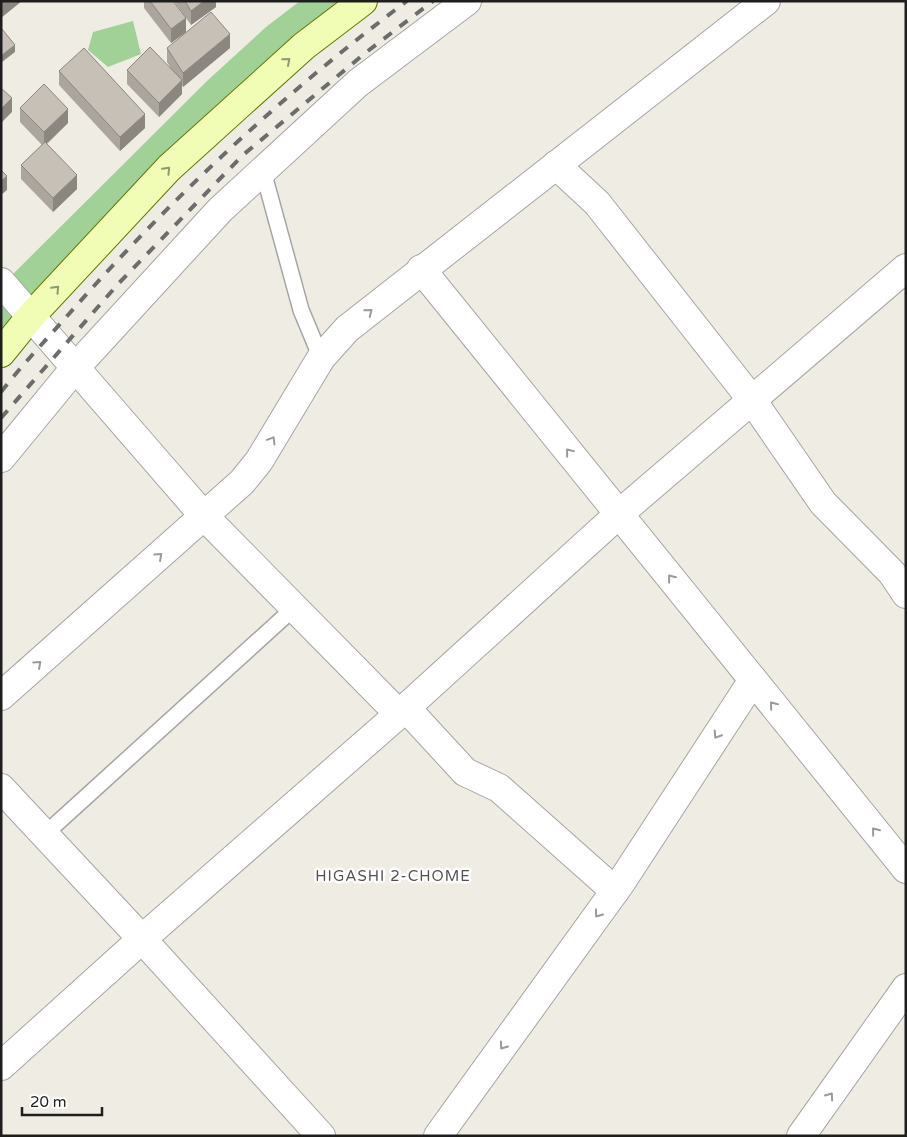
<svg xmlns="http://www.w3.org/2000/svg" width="907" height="1137" font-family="'Varela Round',sans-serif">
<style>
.forest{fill:#a1d196}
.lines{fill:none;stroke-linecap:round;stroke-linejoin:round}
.lane-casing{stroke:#a5a5a5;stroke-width:18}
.street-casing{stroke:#a5a5a5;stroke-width:30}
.secondary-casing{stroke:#607a00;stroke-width:30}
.lane{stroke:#fff;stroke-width:15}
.street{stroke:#fff;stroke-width:28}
.secondary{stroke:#f1fcb4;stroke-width:28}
.rail{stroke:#6c6c6c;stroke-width:4;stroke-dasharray:10 10;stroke-linecap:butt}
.wall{fill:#aba59d}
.shaded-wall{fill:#8b867f}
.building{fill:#c7c0b6;stroke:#8b867f}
.oneway{stroke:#929870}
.oneway2{stroke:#9a9a9a}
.labels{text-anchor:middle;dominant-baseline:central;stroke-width:5;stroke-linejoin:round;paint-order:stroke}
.neighbourhood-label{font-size:15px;letter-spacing:1px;fill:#515151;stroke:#fff}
</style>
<rect width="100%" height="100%" fill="#efede3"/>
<g class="forest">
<polygon points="300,1 363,1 304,46 1,353 3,284 207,81 266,27"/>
<polygon points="133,21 141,54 108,67 88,50 93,32"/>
</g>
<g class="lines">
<g class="lane-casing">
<g id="lane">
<polyline points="263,171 301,310 321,358"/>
<polyline points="44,835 294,608"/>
</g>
</g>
<g class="street-casing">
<g id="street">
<polyline points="556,165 597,203 752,400 823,503 892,573 906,594"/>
<polyline points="421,269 906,869"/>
<polyline points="1,282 204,516 399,714"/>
<polyline points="1,458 75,368 220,210 358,83 467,1"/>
<polyline points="1,696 242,482 259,461 321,358 347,329 766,1"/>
<polyline points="406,708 465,772 499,788 615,891"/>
<polyline points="1,788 142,939 321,1136"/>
<polyline points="1,1066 142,939 399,714 619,514 906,268"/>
<polyline points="438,1136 620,884 753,680"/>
<polyline points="801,1136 906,988"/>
</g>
</g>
<g class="secondary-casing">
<polyline id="secondary" points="1,353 31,316 169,168 304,46 363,1"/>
</g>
<use href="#lane" class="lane"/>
<use href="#street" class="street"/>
<use href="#secondary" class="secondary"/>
<g class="rail">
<path d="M1,392c21,-27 45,-52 67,-77 102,-116 215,-221 339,-314"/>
<polyline points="1,418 118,284 243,155 364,54 433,1"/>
</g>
</g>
<g class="wall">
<polygon points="144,1 173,1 186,32 171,43 144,8"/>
<polygon points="174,1 216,1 216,7 191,25"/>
<polygon points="167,48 230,48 183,87 182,85 182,94 159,117 127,84 127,70 170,67 167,62"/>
<polygon points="59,71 145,128 120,151 59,85"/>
<polygon points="20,108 68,123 47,144 77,189 53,212 21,179 21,165 42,145 20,122"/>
</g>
<g class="shaded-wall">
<polygon points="1,1 22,1 1,18"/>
<polygon points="204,1 216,1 216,7 191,25 191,11"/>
<polygon points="186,18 186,32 171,43 171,29"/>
<polygon points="230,34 230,48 183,87 183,73"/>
<polygon points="15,45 15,52 2,62 2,55"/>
<polygon points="182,80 182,94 159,117 159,103"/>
<polygon points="12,98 12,112 1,123 1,109"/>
<polygon points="68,109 68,123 44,146 44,132"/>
<polygon points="145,114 145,128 120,151 120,137"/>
<polygon points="77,175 77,189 53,212 53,198"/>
<polygon points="7,176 7,190 1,195 1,181"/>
</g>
<g class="building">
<polygon points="150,1 173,1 186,18 171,29"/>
<polygon points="185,1 204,1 191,11"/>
<polygon points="211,12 230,34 183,73 167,48"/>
<polygon points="2,29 15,45 2,55 1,54 1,30"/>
<polygon points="150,47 182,80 159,103 127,70"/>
<polygon points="84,48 145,114 120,137 59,71"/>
<polygon points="44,84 68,109 44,132 20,108"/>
<polygon points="1,88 12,98 1,109"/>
<polygon points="45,142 77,175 53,198 21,165"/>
<polygon points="1,170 7,176 1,181"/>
</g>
<defs><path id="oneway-chevron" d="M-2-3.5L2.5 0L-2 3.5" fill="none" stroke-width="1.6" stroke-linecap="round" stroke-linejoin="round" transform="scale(1.25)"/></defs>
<g class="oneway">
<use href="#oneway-chevron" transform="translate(287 61) rotate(-41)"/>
<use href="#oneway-chevron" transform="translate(167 170) rotate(-46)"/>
<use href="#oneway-chevron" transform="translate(56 289) rotate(-47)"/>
</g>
<g class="oneway2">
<use href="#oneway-chevron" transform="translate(369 312) rotate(-39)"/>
<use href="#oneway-chevron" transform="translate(272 440) rotate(-59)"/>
<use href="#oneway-chevron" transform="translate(569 452) rotate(-129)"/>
<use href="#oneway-chevron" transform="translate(159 556) rotate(-42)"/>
<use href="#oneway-chevron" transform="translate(671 578) rotate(-129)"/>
<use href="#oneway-chevron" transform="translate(38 664) rotate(-42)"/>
<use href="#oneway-chevron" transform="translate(773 705) rotate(-129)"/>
<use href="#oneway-chevron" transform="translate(717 735) rotate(123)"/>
<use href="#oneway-chevron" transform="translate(875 831) rotate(-129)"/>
<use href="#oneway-chevron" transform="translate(598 914) rotate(126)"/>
<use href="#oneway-chevron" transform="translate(503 1046) rotate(126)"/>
<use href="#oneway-chevron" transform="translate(830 1096) rotate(-55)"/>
</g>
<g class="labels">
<g class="neighbourhood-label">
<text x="393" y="876">HIGASHI 2-CHOME</text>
</g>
</g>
<rect width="907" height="1137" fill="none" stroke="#1e1e1e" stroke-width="5"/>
<path d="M22 1107v8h80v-8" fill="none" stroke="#1e1e1e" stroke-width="2.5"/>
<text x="30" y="1107" font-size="15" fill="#1e1e1e" stroke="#ffffff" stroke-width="4" paint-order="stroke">20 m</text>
</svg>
